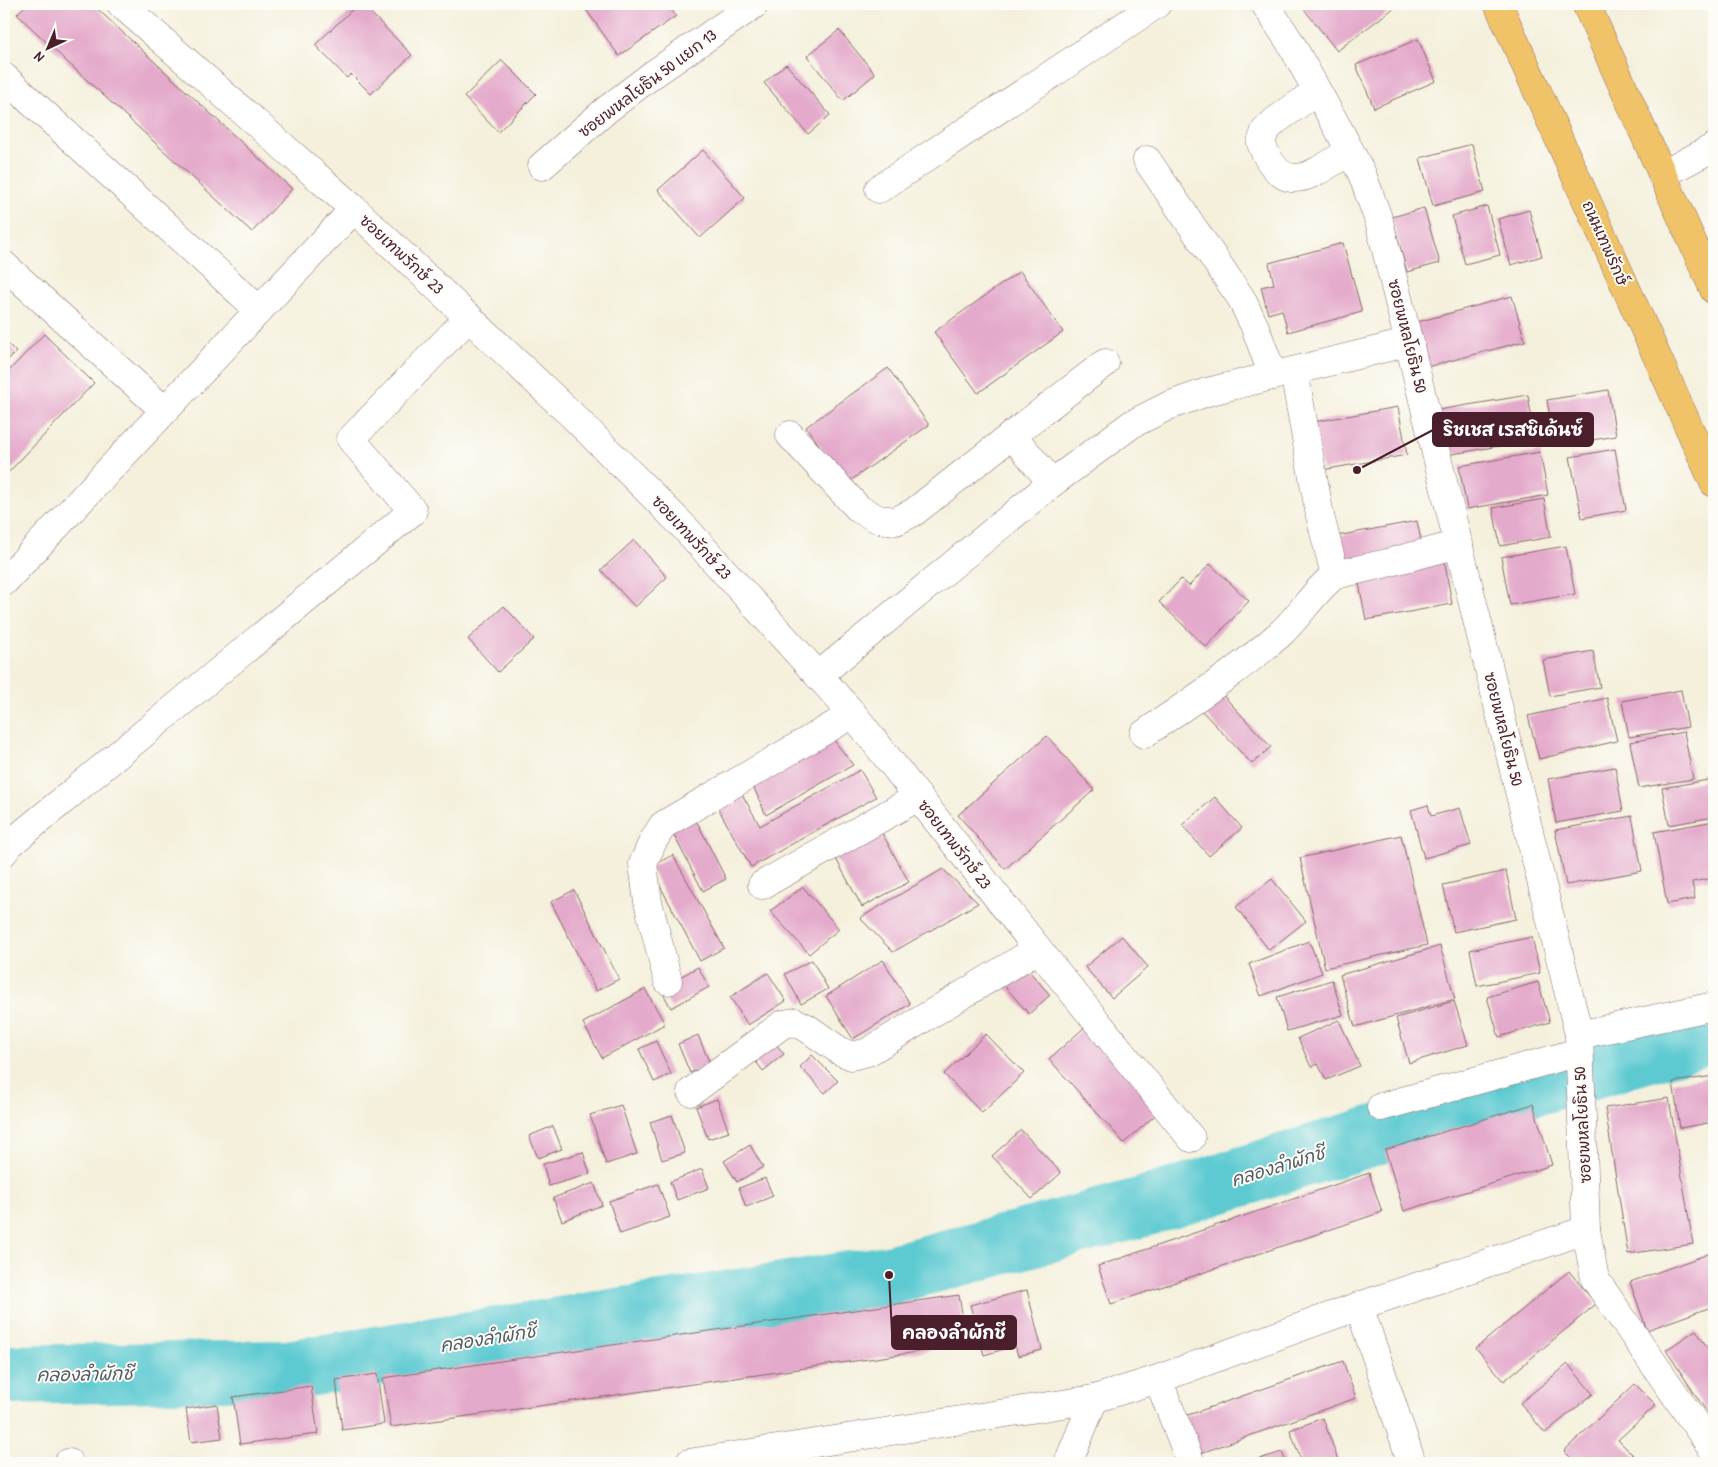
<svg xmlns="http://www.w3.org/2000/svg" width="1718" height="1467" font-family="'Patrick Hand','Playpen Sans Thai',sans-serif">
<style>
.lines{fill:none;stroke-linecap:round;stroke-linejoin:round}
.river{stroke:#5dcad1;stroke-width:60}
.building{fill:#e4aacb}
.minor-casing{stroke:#866869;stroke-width:29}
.major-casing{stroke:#866869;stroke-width:29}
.minor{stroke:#fff;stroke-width:28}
.major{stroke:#f1c369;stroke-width:28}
.labels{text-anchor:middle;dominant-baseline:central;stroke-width:4;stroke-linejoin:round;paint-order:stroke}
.street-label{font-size:16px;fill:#4a1f2b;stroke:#fdfcf7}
.water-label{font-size:18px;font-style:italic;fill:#515b65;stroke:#fdfcf7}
.leader{fill:none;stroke:#4a1f2b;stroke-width:2}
.callout-dot{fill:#4a1f2b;stroke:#fdfcf7;stroke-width:2}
.callout{fill:#4a1f2b;stroke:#4a1f2b;stroke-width:2}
.callout-label{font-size:18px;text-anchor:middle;font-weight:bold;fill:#fff}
</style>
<rect width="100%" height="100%" fill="#fdfcf7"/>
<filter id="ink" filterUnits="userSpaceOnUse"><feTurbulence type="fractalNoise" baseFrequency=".02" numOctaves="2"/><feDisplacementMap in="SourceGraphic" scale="10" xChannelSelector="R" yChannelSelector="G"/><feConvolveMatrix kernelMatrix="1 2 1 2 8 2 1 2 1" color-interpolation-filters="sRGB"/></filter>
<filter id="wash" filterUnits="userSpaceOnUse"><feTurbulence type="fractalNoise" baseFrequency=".0096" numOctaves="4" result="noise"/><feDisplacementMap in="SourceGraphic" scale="20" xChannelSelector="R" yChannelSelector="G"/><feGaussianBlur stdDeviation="1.12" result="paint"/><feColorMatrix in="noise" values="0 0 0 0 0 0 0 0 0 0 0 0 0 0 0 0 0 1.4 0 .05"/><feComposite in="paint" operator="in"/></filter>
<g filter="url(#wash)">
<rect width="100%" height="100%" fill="#f4f0dc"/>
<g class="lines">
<polyline class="river" points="4,1375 288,1370 889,1275 1147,1206 1540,1084 1714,1033"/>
</g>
<g id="blocks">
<g class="building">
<polygon points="27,4 92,4 292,189 252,232 64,59 17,14"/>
<polygon points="358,4 362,4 412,55 371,94 351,74 347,78 315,45"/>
<polygon points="582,4 667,4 676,16 619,56"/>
<polygon points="1300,4 1399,4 1337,51"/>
<polygon points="839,30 875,74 843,101 807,56"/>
<polygon points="1418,39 1436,81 1374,108 1356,65"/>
<polygon points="502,60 536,94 498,132 464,97"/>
<polygon points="786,64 830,115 808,134 764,83"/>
<polygon points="1472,144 1485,192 1433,206 1420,158"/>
<polygon points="703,150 745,198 700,238 658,190"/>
<polygon points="1487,206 1500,255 1465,264 1452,216"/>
<polygon points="1424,208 1440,263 1407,272 1392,217"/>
<polygon points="1529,210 1542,256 1511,265 1498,219"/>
<polygon points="1343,243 1362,312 1288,332 1282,310 1268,314 1261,287 1274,284 1269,263"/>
<polygon points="1020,271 1063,332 978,393 934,332"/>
<polygon points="1512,296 1525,341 1427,367 1414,323"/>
<polygon points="44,334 94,383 4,477 4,376"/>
<polygon points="4,340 16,352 4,364"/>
<polygon points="888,368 929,425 847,483 806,427"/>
<polygon points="1608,390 1616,436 1555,446 1547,400"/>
<polygon points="1528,395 1535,440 1446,455 1438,410"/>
<polygon points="1398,407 1407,455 1322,470 1313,422"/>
<polygon points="1615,449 1626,510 1582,518 1570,457"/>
<polygon points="1540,452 1548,495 1467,509 1459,466"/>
<polygon points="1544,499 1551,537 1500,546 1493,508"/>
<polygon points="1417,521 1422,545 1341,559 1337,536"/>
<polygon points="634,540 667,577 635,607 601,570"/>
<polygon points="1566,546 1575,594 1510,605 1501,557"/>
<polygon points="1444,558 1452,604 1366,620 1357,573"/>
<polygon points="1210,564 1249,601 1206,647 1159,602 1181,579 1189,586"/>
<polygon points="504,606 534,639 498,672 468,639"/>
<polygon points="1593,651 1600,687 1550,696 1543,660"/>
<polygon points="1681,690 1688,727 1629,737 1622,701"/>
<polygon points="1220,692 1271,747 1252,764 1201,710"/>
<polygon points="1607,698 1617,741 1539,759 1528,716"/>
<polygon points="1684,732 1693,779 1639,788 1630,742"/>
<polygon points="830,735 853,765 766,815 753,786"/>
<polygon points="1047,736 1094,790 1005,869 958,815"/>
<polygon points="1615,767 1623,811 1556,823 1548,779"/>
<polygon points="860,770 876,797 751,867 715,803 739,789 760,826"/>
<polygon points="1714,779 1714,817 1669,825 1662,788"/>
<polygon points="1215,797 1242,828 1209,856 1182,825"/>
<polygon points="1428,805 1431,816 1460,808 1471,845 1424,858 1411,810"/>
<polygon points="694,816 726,879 703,891 670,828"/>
<polygon points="1632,816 1642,871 1566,885 1555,830"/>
<polygon points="1714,821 1714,878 1692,882 1695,899 1667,904 1654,832"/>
<polygon points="882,833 909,882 862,907 835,857"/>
<polygon points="1401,835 1427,945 1325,968 1300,858"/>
<polygon points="673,855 724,948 700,961 650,867"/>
<polygon points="943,869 978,903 893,952 860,918"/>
<polygon points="1506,871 1516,919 1454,932 1443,885"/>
<polygon points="1272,879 1306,921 1269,950 1236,907"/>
<polygon points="803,887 839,929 809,954 770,911"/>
<polygon points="574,890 619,979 596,991 551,902"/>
<polygon points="1122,936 1148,967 1112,998 1085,967"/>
<polygon points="1532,937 1540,973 1477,986 1470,950"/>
<polygon points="1309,941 1322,973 1261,996 1249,964"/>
<polygon points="1440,946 1455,999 1355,1027 1340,975"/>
<polygon points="812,960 828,989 801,1004 785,974"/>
<polygon points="883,960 910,1004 853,1039 826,996"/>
<polygon points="1022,963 1050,995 1029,1014 1001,982"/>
<polygon points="698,967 709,987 671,1008 660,988"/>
<polygon points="768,973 786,1001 748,1025 730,997"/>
<polygon points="1332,980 1343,1015 1287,1031 1277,997"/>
<polygon points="1538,982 1550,1022 1499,1037 1487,997"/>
<polygon points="645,989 665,1024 602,1058 583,1023"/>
<polygon points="1454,1001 1468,1045 1409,1063 1396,1018"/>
<polygon points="1339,1020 1360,1066 1326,1080 1318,1064 1311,1067 1298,1038"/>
<polygon points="1086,1026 1160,1111 1124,1143 1049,1059"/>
<polygon points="986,1034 1024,1073 982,1113 944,1074"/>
<polygon points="698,1035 710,1064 690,1073 678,1044"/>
<polygon points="771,1038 784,1054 763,1071 750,1054"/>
<polygon points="656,1041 671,1074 654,1082 639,1049"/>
<polygon points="812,1055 838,1081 825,1093 800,1067"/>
<polygon points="1714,1076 1714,1122 1680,1128 1673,1082"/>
<polygon points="1669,1098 1693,1244 1628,1254 1605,1108"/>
<polygon points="717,1099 729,1132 708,1139 696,1107"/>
<polygon points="1533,1104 1552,1165 1404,1211 1385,1150"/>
<polygon points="621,1105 637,1154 606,1164 590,1115"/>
<polygon points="672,1115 685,1153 662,1160 650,1122"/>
<polygon points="553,1126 562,1149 538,1158 529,1136"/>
<polygon points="1021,1130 1061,1173 1032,1199 992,1156"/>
<polygon points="750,1145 763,1167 737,1182 724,1161"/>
<polygon points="583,1152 590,1174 549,1186 543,1164"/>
<polygon points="702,1169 709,1188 677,1200 670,1182"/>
<polygon points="1369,1173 1382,1212 1111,1304 1098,1266"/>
<polygon points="765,1178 773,1196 746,1207 739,1188"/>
<polygon points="594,1183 602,1205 562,1221 553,1198"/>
<polygon points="658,1184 670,1217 620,1234 609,1201"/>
<polygon points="1714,1252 1714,1306 1647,1330 1630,1282"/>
<polygon points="1569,1271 1596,1304 1504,1381 1476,1348"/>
<polygon points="1027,1290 1042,1350 1018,1356 1015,1346 984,1355 970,1305"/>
<polygon points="959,1295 967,1345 391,1427 383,1378"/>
<polygon points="1696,1330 1714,1358 1714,1423 1666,1350"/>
<polygon points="1343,1361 1356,1398 1198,1454 1185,1416"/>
<polygon points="1568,1364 1593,1394 1545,1433 1520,1403"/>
<polygon points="377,1374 384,1424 342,1430 336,1380"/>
<polygon points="1635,1384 1656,1405 1618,1440 1641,1463 1576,1463 1564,1451"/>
<polygon points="311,1386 318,1434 240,1444 233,1397"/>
<polygon points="217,1404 222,1438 191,1442 186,1409"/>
<polygon points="1323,1418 1339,1463 1302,1463 1290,1430"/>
<polygon points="1282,1452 1286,1463 1247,1463"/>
<polygon points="828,1457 849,1463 826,1463"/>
</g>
</g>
</g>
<g filter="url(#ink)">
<use href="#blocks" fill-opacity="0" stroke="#866869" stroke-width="1"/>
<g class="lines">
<g class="minor-casing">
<g id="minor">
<polyline points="121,4 354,209 574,417 685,528 853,714 1038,949 1191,1138"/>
<polyline points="1265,4 1290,42 1340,132 1362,174 1379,221 1579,1035 1586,1230 1595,1279 1714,1451"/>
<polyline points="4,77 259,310"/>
<path d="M1317,91l-42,30 -10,10 -4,12c23,58 50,32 89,8"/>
<polyline points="1147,160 1241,298 1255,327 1273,376"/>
<polyline points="542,166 605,111 652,75 755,4"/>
<polyline points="1662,175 1714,147"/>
<polyline points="879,189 1157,4"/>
<polyline points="4,265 164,410"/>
<polyline points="1294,371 1320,516 1335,575 1383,564 1459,544"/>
<polyline points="790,435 859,509 878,519 896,521 914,512 1012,435 1052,483"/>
<polyline points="1012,435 1105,363"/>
<polyline points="4,582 354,209"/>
<polyline points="819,675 1052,483 1132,424 1168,406 1207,392 1410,342"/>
<path d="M1144,734c46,-32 94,-63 136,-100 20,-18 33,-42 55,-59"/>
<polyline points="4,852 10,844 413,511 351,439 469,317"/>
<polyline points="762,885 918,797"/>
<polyline points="668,981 648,902 643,864 653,841 663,825 853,714"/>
<polyline points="1579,1035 1714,1006"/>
<polyline points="691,1092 783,1024 795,1022 807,1028 840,1051 852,1056 868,1052 1038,949"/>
<polyline points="1381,1107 1579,1052"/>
<polyline points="1359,1306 1412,1463"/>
<polyline points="1158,1379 1191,1463"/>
<polyline points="68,1463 69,1463"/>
<polyline points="689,1463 1094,1399 1158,1379 1359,1306 1586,1230"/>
<polyline points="1068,1463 1094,1399"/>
</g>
</g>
<g class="major-casing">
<g id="major">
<polyline points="1498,4 1714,483"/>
<polyline points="1586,4 1714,290"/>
</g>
</g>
<use href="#minor" class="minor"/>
<use href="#major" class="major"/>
</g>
</g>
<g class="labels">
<g class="street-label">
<text transform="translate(647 83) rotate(-37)">ซอยพหลโยธิน 50 แยก 13</text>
<text transform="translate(1606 243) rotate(66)">ถนนเทพรักษ์</text>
<text transform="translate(402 254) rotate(43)">ซอยเทพรักษ์ 23</text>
<text transform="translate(1408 336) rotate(76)">ซอยพหลโยธิน 50</text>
<text transform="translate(692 537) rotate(47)">ซอยเทพรักษ์ 23</text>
<text transform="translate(1504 729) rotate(76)">ซอยพหลโยธิน 50</text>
<text transform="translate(955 844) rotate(52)">ซอยเทพรักษ์ 23</text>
<text transform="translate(1582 1125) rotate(-93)">ซอยพหลโยธิน 50</text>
</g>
<g class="water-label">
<text transform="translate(1278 1166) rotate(-17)">คลองลำผักชี</text>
<text transform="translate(488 1338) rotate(-9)">คลองลำผักชี</text>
<text transform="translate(85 1374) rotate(-1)">คลองลำผักชี</text>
</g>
</g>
<path class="leader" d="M1357 470L1433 430M889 1275L892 1333"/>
<g class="callout-dot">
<circle cx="1357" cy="470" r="5"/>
<circle cx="889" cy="1275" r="5"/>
</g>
<g class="callout">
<rect x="1433" y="413" width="160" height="33" rx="5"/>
<rect x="892" y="1316" width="124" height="33" rx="5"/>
</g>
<g class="callout-label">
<text x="1513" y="436">ริชเชส เรสซิเด้นซ์</text>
<text x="954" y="1339">คลองลำผักชี</text>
</g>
<rect width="1718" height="1467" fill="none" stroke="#fdfcf7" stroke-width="20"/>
<g transform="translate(48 48) rotate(224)" stroke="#fdfcf7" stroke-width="4" paint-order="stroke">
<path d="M0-4L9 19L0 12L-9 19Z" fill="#4a1f2b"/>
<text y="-8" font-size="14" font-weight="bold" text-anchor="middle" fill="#4a1f2b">N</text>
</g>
</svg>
